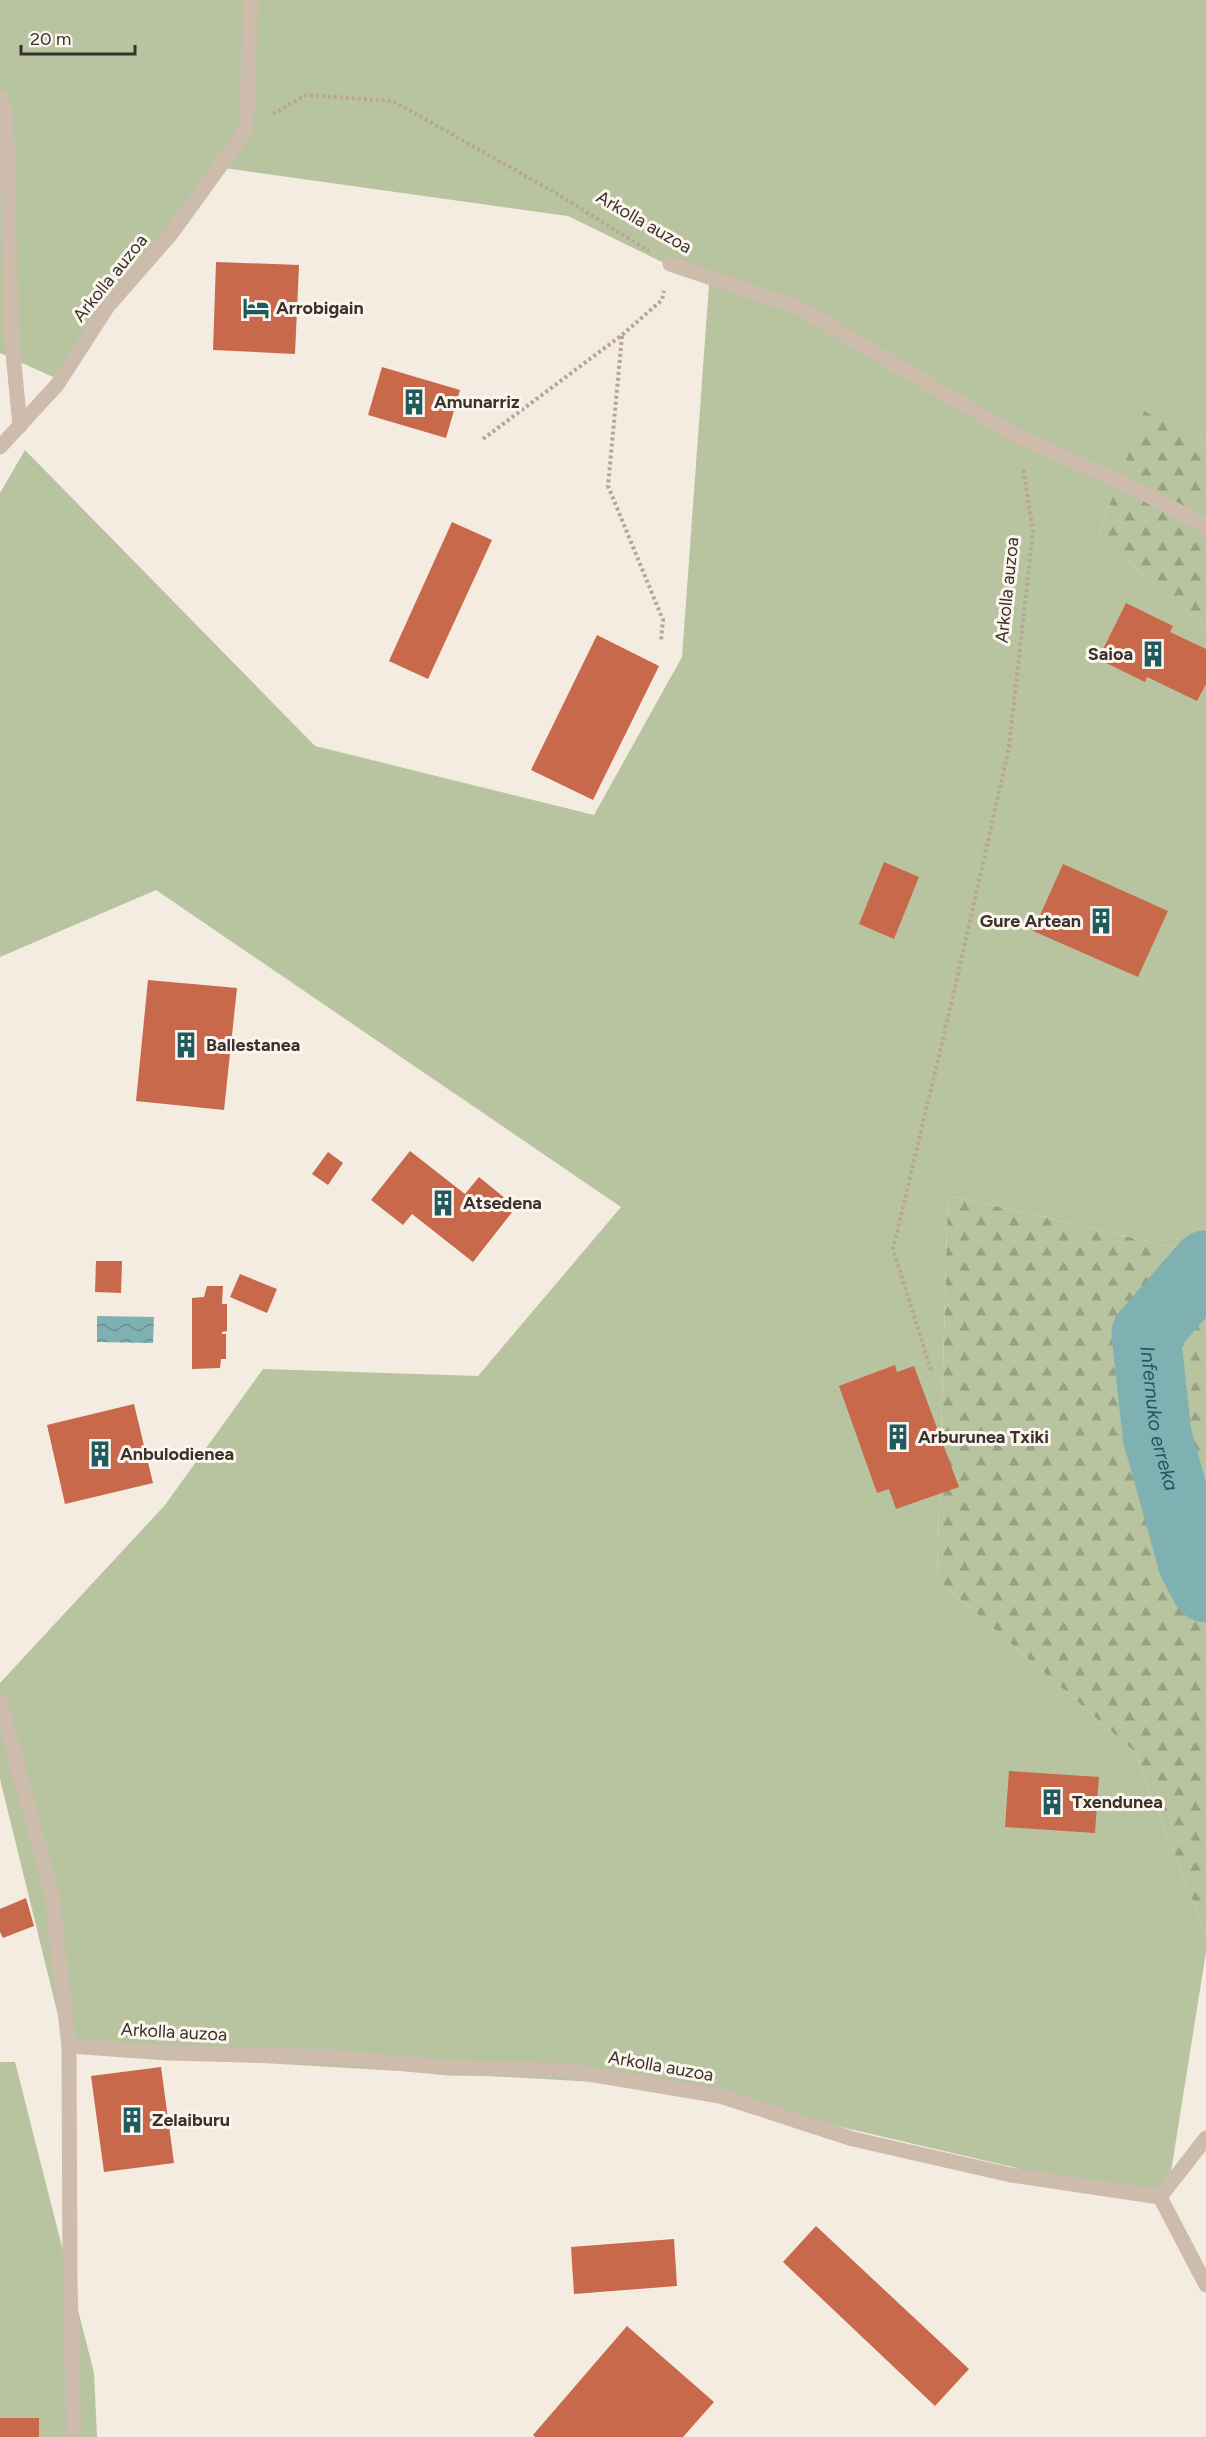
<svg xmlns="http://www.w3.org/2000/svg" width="1206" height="2437" font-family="Figtree,sans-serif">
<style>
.grass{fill:#b8c4a0}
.forest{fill:url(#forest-firs)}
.water{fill:url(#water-waves)}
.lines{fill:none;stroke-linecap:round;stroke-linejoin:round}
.river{stroke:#7fb0b2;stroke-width:69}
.building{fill:#c8694b}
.path{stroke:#b9a596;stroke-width:4;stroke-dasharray:3 3;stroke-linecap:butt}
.minor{stroke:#cdbbac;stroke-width:15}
.labels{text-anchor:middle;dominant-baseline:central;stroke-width:6;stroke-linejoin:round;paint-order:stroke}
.street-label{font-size:18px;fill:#3b302b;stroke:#fbf5ee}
.poi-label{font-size:18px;font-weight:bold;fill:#3b302b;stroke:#fbf5ee;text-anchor:start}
.water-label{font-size:20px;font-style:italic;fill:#1f5a5e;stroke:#fbf5ee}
</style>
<defs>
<pattern id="forest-firs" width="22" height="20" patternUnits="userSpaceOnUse" patternTransform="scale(1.5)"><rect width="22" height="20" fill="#b8c4a0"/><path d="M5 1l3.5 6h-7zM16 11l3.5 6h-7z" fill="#97a083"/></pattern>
<pattern id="water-waves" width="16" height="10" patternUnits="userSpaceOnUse" patternTransform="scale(1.5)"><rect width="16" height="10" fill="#7fb0b2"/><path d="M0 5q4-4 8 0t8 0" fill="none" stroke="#699091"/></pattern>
</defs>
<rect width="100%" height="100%" fill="#f4ebe1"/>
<g class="grass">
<polygon points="0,0 1206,0 1206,442 1144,412 1098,536 1206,627 1206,1255 948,1195 937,1579 1135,1752 1206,1935 1206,1952 1166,2203 666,2086 67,2052 0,1779 0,1683 165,1505 263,1369 478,1376 621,1207 156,890 0,957 0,493 25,450 315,746 594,815 682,657 709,285 568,216 224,168 53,377 0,353"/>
<polygon points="0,2062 15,2062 94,2373 97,2437 0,2437"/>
</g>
<g class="forest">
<polygon points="1144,411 1206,442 1206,627 1098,536"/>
<polygon points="948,1195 1206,1255 1206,1935 1135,1752 937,1579"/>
</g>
<polygon class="water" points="97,1316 154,1317 153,1343 97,1342"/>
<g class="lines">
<path class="river" id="s1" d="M1206,1265l-60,69 11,101 36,129 13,24"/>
</g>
<g class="building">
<polygon points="216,262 299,265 295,354 213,350"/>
<polygon points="382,367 460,390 446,438 368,415"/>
<polygon points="452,522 492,540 428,679 389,661"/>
<polygon points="1126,603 1173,626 1170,632 1206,649 1206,684 1197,701 1147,677 1145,682 1098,659"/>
<polygon points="597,635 659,666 593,800 531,770"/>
<polygon points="884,862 919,877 894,939 859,924"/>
<polygon points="1063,864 1168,911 1138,977 1033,931"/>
<polygon points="148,980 237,988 224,1110 136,1101"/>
<polygon points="410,1151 465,1194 479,1177 516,1207 473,1262 412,1214 403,1225 371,1200"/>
<polygon points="328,1152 343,1163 328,1185 312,1174"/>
<polygon points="96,1261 122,1261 121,1293 95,1292"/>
<polygon points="240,1274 277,1289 267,1313 230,1297"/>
<polygon points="207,1286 223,1286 222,1304 227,1304 227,1331 222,1332 222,1334 226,1334 226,1359 221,1359 220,1368 192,1369 192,1298 204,1297"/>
<polygon points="895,1365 897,1372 914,1366 959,1487 896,1509 889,1489 877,1493 839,1386"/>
<polygon points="134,1404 153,1483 65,1504 47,1425"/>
<polygon points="1009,1771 1099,1777 1095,1833 1005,1827"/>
<polygon points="26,1898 34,1926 3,1938 0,1932 0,1909"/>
<polygon points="161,2067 174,2163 104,2172 91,2076"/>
<polygon points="816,2226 969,2369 935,2406 783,2262"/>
<polygon points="674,2239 677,2286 574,2294 571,2247"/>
<polygon points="627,2326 714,2402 683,2437 535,2437 533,2435"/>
<rect x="0" y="2418" width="39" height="19"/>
</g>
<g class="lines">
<g class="path">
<polyline points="273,114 306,95 393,101 554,192 649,251"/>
<polyline points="622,336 608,486 663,620 661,640"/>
<polyline points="483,439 622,335 662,300 664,291"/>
<polyline points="931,1370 893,1249 954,992 1009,747 1033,532 1023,467"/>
</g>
<g class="minor">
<polyline points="0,98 6,113 12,343 20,426"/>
<polyline points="670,264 797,307 1019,437 1140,491 1206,526"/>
<polyline points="0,447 57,385 108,306 171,234 246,130 251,0"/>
<polyline points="0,1700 52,1895 69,2046 70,2282 74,2437"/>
<polyline points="69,2046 168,2053 332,2057 449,2068 565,2070 720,2096 853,2139 1011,2175 1160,2197 1206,2138"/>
<polyline points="1160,2197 1206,2285"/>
</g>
</g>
<defs>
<g id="hotel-bare" transform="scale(2.07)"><path d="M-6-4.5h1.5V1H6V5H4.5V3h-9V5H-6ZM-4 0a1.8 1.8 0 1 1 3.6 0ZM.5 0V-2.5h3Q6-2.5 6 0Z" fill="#1f5a5e" stroke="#fbf5ee" stroke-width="2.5" paint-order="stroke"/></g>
<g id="building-bare" transform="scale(2.07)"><path d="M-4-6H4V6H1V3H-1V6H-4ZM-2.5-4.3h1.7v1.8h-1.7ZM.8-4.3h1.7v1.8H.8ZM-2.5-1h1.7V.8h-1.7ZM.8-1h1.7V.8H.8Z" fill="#1f5a5e" stroke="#fbf5ee" stroke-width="2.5" paint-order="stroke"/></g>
</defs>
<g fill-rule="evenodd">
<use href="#hotel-bare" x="256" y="308"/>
<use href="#building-bare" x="414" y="402"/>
<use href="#building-bare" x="1153" y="654"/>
<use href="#building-bare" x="1101" y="921"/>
<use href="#building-bare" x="186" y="1045"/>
<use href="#building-bare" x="443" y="1203"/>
<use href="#building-bare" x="898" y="1437"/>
<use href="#building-bare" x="100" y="1454"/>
<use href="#building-bare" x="1052" y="1802"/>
<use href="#building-bare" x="132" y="2120"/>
</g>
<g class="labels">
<g class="street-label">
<text transform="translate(644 222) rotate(30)">Arkolla auzoa</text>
<text transform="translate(110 278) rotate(-51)">Arkolla auzoa</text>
<text transform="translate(1007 590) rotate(-84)">Arkolla auzoa</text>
<text transform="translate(174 2032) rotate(3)">Arkolla auzoa</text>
<text transform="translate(661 2066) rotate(10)">Arkolla auzoa</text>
</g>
<g class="poi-label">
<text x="276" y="308">Arrobigain</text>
<text x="434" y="402">Amunarriz</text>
<text x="1133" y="654" text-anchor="end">Saioa</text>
<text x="1081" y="921" text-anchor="end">Gure Artean</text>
<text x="206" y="1045">Ballestanea</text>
<text x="463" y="1203">Atsedena</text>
<text x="918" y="1437">Arburunea Txiki</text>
<text x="120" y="1454">Anbulodienea</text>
<text x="1072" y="1802">Txendunea</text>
<text x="152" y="2120">Zelaiburu</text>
</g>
<g class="water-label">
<text stroke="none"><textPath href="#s1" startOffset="177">Infernuko erreka</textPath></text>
</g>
</g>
<path d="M21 45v9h114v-9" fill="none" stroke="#3b302b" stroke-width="3"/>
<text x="30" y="45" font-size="18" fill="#3b302b" stroke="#fbf5ee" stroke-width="4.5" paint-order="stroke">20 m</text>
</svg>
